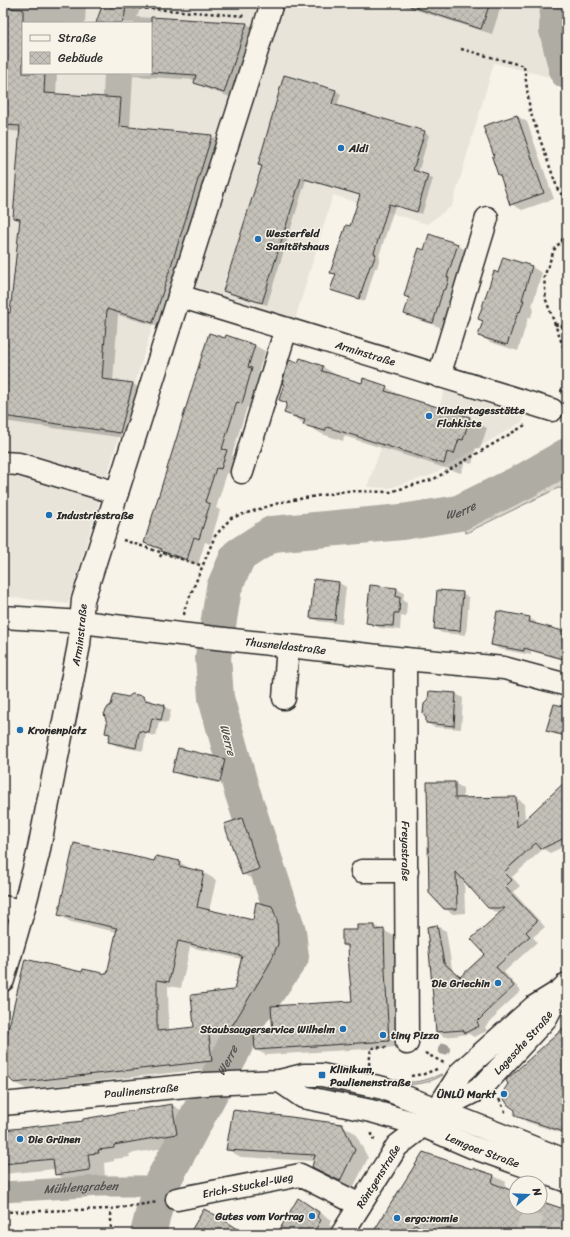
<svg xmlns="http://www.w3.org/2000/svg" width="570" height="1237" font-family="Sriracha,sans-serif">
<style>
.built{fill:#e8e4da;fill-rule:evenodd}
.grass{fill:#dad6cc;stroke:#82807c}
.forest{fill:url(#forest-crowns);stroke:#82807c}
.shadow{fill:#0003;fill-rule:evenodd}
.lines{fill:none;stroke-linecap:round;stroke-linejoin:round}
.canal{stroke:#afaca4;stroke-width:21}
.river{stroke:#afaca4;stroke-width:36}
.building{fill:url(#building-cross-hatch);stroke:#2b2b2b;fill-rule:evenodd}
.minor-tunnel{stroke:#cecbc2;stroke-width:22;stroke-dasharray:22 11;stroke-linecap:butt}
.minor-casing{stroke:#2b2b2b;stroke-width:25}
.major-casing{stroke:#2b2b2b;stroke-width:25}
.path{stroke:#2b2b2b;stroke-width:2.5;stroke-dasharray:3 3;stroke-linecap:butt}
.minor{stroke:#f7f3e8;stroke-width:22}
.major{stroke:#f7f3e8;stroke-width:22}
.tree{fill:#9f9d96}
.poi-dot{fill:#1f6fb2;stroke:#f7f3e8;stroke-width:1.5}
.labels{text-anchor:middle;dominant-baseline:central;stroke-width:3;stroke-linejoin:round;paint-order:stroke}
.poi-label{font-size:11px;font-weight:bold;fill:#2b2b2b;stroke:#f7f3e8;text-anchor:start}
.street-label{font-size:11px;fill:#2b2b2b;stroke:#f7f3e8}
.water-label{font-size:12px;font-style:italic;fill:#53524f;stroke:#f7f3e8}
</style>
<defs>
<pattern id="forest-crowns" width="20" height="18" patternUnits="userSpaceOnUse"><rect width="20" height="18" fill="#dad6cc"/><path d="M2 6a3 3 0 1 1 6 0M12 15a3 3 0 1 1 6 0" fill="none" stroke="#bbb8af"/></pattern>
<pattern id="building-cross-hatch" width="8" height="8" patternUnits="userSpaceOnUse"><rect width="8" height="8" fill="#c4c1b9"/><path d="M0 0l8 8M0 8l8-8" fill="none" stroke="#a9a69f"/></pattern>
</defs>
<rect width="100%" height="100%" fill="#f7f3e8"/>
<filter id="ink" filterUnits="userSpaceOnUse"><feTurbulence type="fractalNoise" baseFrequency=".025" numOctaves="2"/><feDisplacementMap in="SourceGraphic" scale="8" xChannelSelector="R" yChannelSelector="G"/><feConvolveMatrix kernelMatrix="1 2 1 2 8 2 1 2 1" color-interpolation-filters="sRGB"/></filter>
<g filter="url(#ink)">
<g class="built">
<path d="M3,3h542l8,75 -59,-15 -42,143 -25,18 -94,-29 -39,128 -91,-30 -37,-11 -98,322 -65,-8zM23,23h128v50h-128z"/>
<polygon points="447,382 528,408 522,422 432,475 389,488 367,487 400,395 439,407"/>
</g>
<path class="grass" d="M441,1074l2,1c-16,9 -29,11 -47,8l1,-2c17,3 29,0 44,-7z"/>
<polygon class="forest" points="567,467 567,489 558,488 466,533 461,525"/>
<g class="shadow">
<polygon points="3,3 86,3 85,23 23,23 23,73 57,73 56,95 103,98 104,73 151,73 151,23 97,23 104,3 142,3 137,17 247,24 258,30 236,99 207,89 195,83 196,80 133,76 130,128 212,136 223,142 164,328 118,315 113,382 133,384 144,391 132,439 3,421 3,313 11,314 21,222 14,218 21,132 3,130"/>
<polygon points="394,3 502,3 492,34"/>
<polygon points="285,77 336,91 341,94 337,106 424,132 429,135 418,173 433,179 422,214 395,206 379,256 380,257 377,268 375,268 365,301 337,292 332,289 336,275 332,272 351,228 361,196 306,180 267,305 229,294 224,291 263,167 259,165"/>
<polygon points="517,116 527,122 554,199 522,210 511,204 502,177 499,175 495,157"/>
<polygon points="457,245 467,251 443,328 415,319 405,313 410,299 405,296 424,251"/>
<polygon points="532,267 542,273 532,306 534,307 531,317 528,318 518,351 490,342 480,336 499,274"/>
<polygon points="254,345 265,351 258,373 262,375 252,409 247,407 232,455 237,457 232,474 227,473 216,508 220,510 210,544 205,542 198,565 172,557 145,542"/>
<polygon points="299,364 323,367 340,377 363,385 386,387 404,398 469,418 487,428 480,449 476,448 472,464 465,462 461,473 344,436 343,441 322,434 285,412 287,404 280,400"/>
<polygon points="339,583 346,587 342,624 318,621 311,617"/>
<polygon points="371,586 397,589 404,593 403,600 407,602 406,617 401,616 400,630 380,628 367,622"/>
<polygon points="462,593 469,598 466,635 442,633 435,629"/>
<polygon points="529,618 536,622 536,625 567,633 567,661 531,651 531,655 499,649 492,645"/>
<polygon points="430,692 456,694 463,698 461,729 434,727 427,723"/>
<polygon points="143,697 171,710 168,723 159,722 156,736 146,734 143,751 117,746 110,742 111,735 107,732 128,698"/>
<polygon points="567,708 567,737 554,734 548,730"/>
<polygon points="224,759 231,763 227,785 180,775 173,771"/>
<polygon points="567,782 567,845 550,853 543,849 512,877 520,886 513,892 545,927 533,937 537,942 504,972 521,991 496,1014 497,1015 485,1027 487,1031 474,1037 469,1034 445,1037 437,1032 437,926 446,931 452,969 461,977 486,954 502,913 497,913 488,908 464,880 465,913 453,914 444,908 454,783 463,788 463,799 516,798 524,803 525,821"/>
<polygon points="241,819 248,823 266,873 250,878 243,874"/>
<path d="M155,862h24l12,7v1l13,3 12,7 -7,31 44,10 19,-14 12,7 5,13v24l-8,18 -38,63 -23,3 3,32 -197,22 -12,-7 -11,-12v-16l80,-81 25,2 9,-43 -46,-10 -12,-7zM190,947l52,12 -7,32 -40,37 -26,3 -1,-45 13,2z"/>
<polygon points="358,926 375,926 394,936 394,976 398,1047 266,1055 256,1050 274,1034 353,1002 349,948 343,945 358,931"/>
<polygon points="567,1023 567,1135 527,1122 516,1115 562,1031 560,1029"/>
<polygon points="172,1105 188,1114 192,1143 129,1154 130,1157 114,1159 114,1161 104,1163 105,1179 72,1183 56,1174 55,1169 3,1174 3,1130 84,1122"/>
<polygon points="341,1125 355,1133 368,1158 353,1188 326,1174 314,1161 241,1157 228,1150"/>
<polygon points="473,1169 494,1176 506,1182 504,1189 516,1193 516,1207 540,1207 540,1202 567,1211 567,1234 434,1234 427,1230 425,1234 373,1234"/>
<polygon points="298,1199 332,1220 329,1225 334,1228 330,1234 278,1234"/>
</g>
<g class="lines">
<path class="canal" id="s1" d="M3,1192l97,-6h60"/>
<g class="river">
<polyline points="558,3 557,30 567,71"/>
<path id="s2" d="M148,1234l12,-48 71,-132 15,-34 22,-30 23,-33 -3,-26 -47,-143 -25,-90 -3,-41 11,-69 14,-32 34,-22 130,-12 57,-9 67,-33 41,-24"/>
</g>
</g>
<g class="building">
<polygon points="103,3 126,3 125,14 122,23 96,23"/>
<polygon points="411,3 490,3 481,29 410,6"/>
<polygon points="3,8 23,9 23,73 45,73 44,93 121,98 119,126 212,135 153,323 107,309 102,379 133,383 120,433 3,416 3,312 10,313 20,219 13,218 20,126 3,125"/>
<polygon points="151,17 247,23 224,93 194,83 196,75 151,72"/>
<polygon points="284,75 336,90 332,104 425,131 413,170 428,175 417,212 389,204 374,253 376,254 372,265 370,266 359,299 330,290 336,274 330,273 346,225 350,226 360,195 301,178 262,303 223,291 262,166 258,165"/>
<polygon points="517,115 544,193 510,205 500,175 498,175 492,157 494,156 483,126"/>
<polygon points="429,234 458,244 447,277 449,278 446,289 443,290 433,323 404,314 409,298 404,296 409,279 419,248 424,250"/>
<polygon points="503,257 532,266 522,300 524,300 520,312 518,312 507,345 478,336 483,321 478,319 494,271 498,273"/>
<polygon points="209,333 225,338 226,335 255,345 248,367 252,368 242,404 237,402 222,449 227,450 221,469 216,468 205,502 210,504 199,539 194,537 187,560 161,551 162,549 144,543"/>
<polygon points="300,358 323,366 322,371 362,383 363,378 387,386 385,391 470,417 463,440 459,439 454,454 447,452 444,464 327,427 325,431 303,425 305,420 284,413 287,403 279,400 284,384 282,383 289,360 298,363"/>
<polygon points="314,579 339,582 335,620 310,618"/>
<polygon points="370,585 397,588 396,597 400,597 399,613 394,613 393,626 372,625 372,624 366,623"/>
<polygon points="437,590 463,592 460,631 434,629"/>
<polygon points="497,611 530,617 529,622 567,632 567,660 524,648 524,651 491,645"/>
<polygon points="429,691 456,693 454,726 426,723 426,718 423,714 424,704 428,700"/>
<polygon points="114,694 128,697 132,694 143,696 145,700 165,705 161,720 152,718 149,733 139,731 136,748 108,742 110,734 105,733 107,723 104,714 108,707 111,705"/>
<polygon points="554,704 567,707 567,736 546,731"/>
<polygon points="178,748 225,759 220,782 172,772"/>
<polygon points="567,780 567,837 541,849 536,843 504,872 512,880 505,887 537,921 526,932 530,936 496,967 514,986 489,1009 489,1010 477,1022 479,1026 465,1033 463,1030 436,1032 427,927 437,925 444,963 460,977 485,954 471,939 505,908 488,908 456,872 457,909 444,909 429,893 427,782 455,782 455,798 516,797 517,827"/>
<polygon points="242,818 259,869 242,875 224,824"/>
<path d="M74,843l80,18 2,-5 24,5 -1,5 25,6 -7,35 56,13 3,-18 16,4 5,14 1,24 -8,19 -38,63 -24,2 4,33 -198,22 -11,-11v-21l22,-92 57,13 1,-3 24,5 10,-46 -59,-13zM178,941l64,15 -8,34 -43,5 3,32 -37,4v-51l12,2z"/>
<polygon points="357,925 375,925 375,930 384,929 385,970 389,1041 255,1050 254,1034 273,1033 271,1006 352,1001 349,969 348,945 342,945 342,930 357,930"/>
<polygon points="567,1025 567,1133 515,1116 515,1110 508,1105 504,1099 504,1090 508,1084 506,1080"/>
<polygon points="172,1104 177,1134 114,1145 114,1148 98,1150 99,1153 88,1154 90,1170 55,1175 53,1159 3,1164 3,1130 83,1121 83,1119"/>
<polygon points="233,1110 291,1117 342,1124 355,1150 340,1181 312,1167 315,1155 226,1150"/>
<polygon points="423,1152 472,1169 473,1168 494,1175 492,1183 516,1192 516,1207 540,1207 540,1201 567,1210 567,1234 433,1234 415,1224 408,1234 372,1234"/>
<polygon points="298,1198 319,1212 317,1217 321,1220 313,1234 277,1234"/>
<polygon points="204,1209 219,1217 246,1234 189,1234"/>
</g>
<g class="lines">
<polyline class="minor-tunnel" points="526,1234 529,1224 557,1234"/>
<g class="minor-casing">
<g id="minor">
<path id="s3" d="M179,296l373,114"/>
<polyline points="439,376 487,218"/>
<polyline points="3,463 19,464 117,493"/>
<polyline points="242,472 286,329"/>
<path id="s4" d="M3,617l79,5 98,12 225,25 99,9 63,17"/>
<path id="s5" d="M405,659l2,384"/>
<polyline points="284,698 288,646"/>
<polyline points="362,871 407,871"/>
<polyline points="3,907 23,911"/>
<path id="s6" d="M3,980l20,-69 15,-57 41,-209 4,-45 189,-597"/>
<path id="s7" d="M437,1110l38,-19 11,-8 60,-65 14,-27 7,-7"/>
<polyline points="437,1110 461,1072 534,1007 560,991"/>
<path id="s8" d="M177,1199l123,-24 60,30"/>
<path id="s9" d="M342,1234l55,-88 17,-13 7,-8"/>
</g>
</g>
<g class="major-casing">
<g id="major">
<path id="s10" d="M280,1081l23,16 68,14 50,14 51,22 95,34"/>
<path id="s11" d="M3,1104l203,-20 74,-3 24,-6h18l61,13 184,73"/>
</g>
</g>
<g class="path">
<polyline points="73,3 246,16"/>
<polyline points="461,49 524,66 530,111 558,190 567,201"/>
<polyline points="567,234 554,250 544,277 546,300 567,357"/>
<polyline points="555,325 559,324 567,330"/>
<polyline points="561,392 567,372"/>
<polyline points="123,540 203,566"/>
<polyline points="160,557 162,553"/>
<polyline points="184,615 185,608 215,536 231,518 282,502 346,491 390,492 434,479 527,424"/>
<polyline points="425,1053 444,1063"/>
<polyline points="369,1065 371,1048 387,1047"/>
<polyline points="411,1076 424,1074 437,1069"/>
<polyline points="499,1099 505,1111 503,1114"/>
<polyline points="372,1133 372,1139 377,1140"/>
<polyline points="3,1212 111,1209 158,1202"/>
<polyline points="111,1234 111,1209"/>
</g>
<use href="#minor" class="minor"/>
<use href="#major" class="major"/>
</g>
<circle class="tree" cx="444" cy="1049" r="6"/>
</g>
<g class="poi-dot">
<circle cx="341" cy="148" r="4"/>
<circle cx="258" cy="239" r="4"/>
<circle cx="429" cy="416" r="4"/>
<circle cx="49" cy="515" r="4"/>
<circle cx="20" cy="730" r="4"/>
<circle cx="498" cy="983" r="4"/>
<circle cx="343" cy="1029" r="4"/>
<circle cx="383" cy="1035" r="4"/>
<rect x="318" y="1071" width="8" height="8" rx="2"/>
<circle cx="504" cy="1094" r="4"/>
<circle cx="20" cy="1139" r="4"/>
<circle cx="312" cy="1216" r="4"/>
<circle cx="397" cy="1218" r="4"/>
</g>
<g class="labels">
<g class="poi-label">
<text x="349" y="148">Aldi</text>
<text x="266" y="233">Westerfeld<tspan x="266" dy="13">Sanitätshaus</tspan></text>
<text x="437" y="410">Kindertagesstätte<tspan x="437" dy="13">Flohkiste</tspan></text>
<text x="57" y="515">Industriestraße</text>
<text x="28" y="730">Kronenplatz</text>
<text x="490" y="983" text-anchor="end">Die Griechin</text>
<text x="335" y="1029" text-anchor="end">Staubsaugerservice Wilhelm</text>
<text x="391" y="1035">tiny Pizza</text>
<text x="330" y="1069">Klinikum,<tspan x="330" dy="13">Paulienenstraße</tspan></text>
<text x="496" y="1094" text-anchor="end">ÜNLÜ Markt</text>
<text x="28" y="1139">Die Grünen</text>
<text x="304" y="1216" text-anchor="end">Gutes vom Vortrag</text>
<text x="405" y="1218">ergo:nomie</text>
</g>
<g class="street-label">
<text stroke="none"><textPath href="#s3" startOffset="195">Arminstraße</textPath></text>
<text stroke="none"><textPath href="#s6" startOffset="354">Arminstraße</textPath></text>
<text stroke="none"><textPath href="#s4" startOffset="284">Thusneldastraße</textPath></text>
<text stroke="none"><textPath href="#s5" startOffset="192">Freyastraße</textPath></text>
<text stroke="none"><textPath href="#s7" startOffset="111">Lagesche Straße</textPath></text>
<text stroke="none"><textPath href="#s11" startOffset="139">Paulinenstraße</textPath></text>
<text stroke="none"><textPath href="#s10" startOffset="216">Lemgoer Straße</textPath></text>
<text stroke="none"><textPath href="#s9" startOffset="68">Röntgenstraße</textPath></text>
<text stroke="none"><textPath href="#s8" startOffset="72">Erich-Stuckel-Weg</textPath></text>
</g>
<g class="water-label">
<text stroke="none"><textPath href="#s2" startOffset="961">Werre</textPath></text>
<text transform="translate(228 740) rotate(75)">Werre</text>
<text stroke="none"><textPath href="#s2" startOffset="192">Werre</textPath></text>
<text stroke="none"><textPath href="#s1" startOffset="78">Mühlengraben</textPath></text>
</g>
</g>
<rect width="570" height="1237" fill="none" stroke="#f7f3e8" stroke-width="16"/>
<rect x="8" y="8" width="554" height="1221" fill="none" stroke="#2b2b2b" stroke-width="1.5" filter="url(#ink)"/>
<rect x="22" y="22" width="130" height="52" fill="#f7f3e8" stroke="#a5a39c"/>
<rect x="30" y="35" width="20" height="6" fill="#f7f3e8" stroke="#a5a39c"/>
<text x="58" y="42" font-size="12" fill="#2b2b2b">Straße</text>
<rect x="30" y="52" width="20" height="12" fill="url(#building-cross-hatch)" stroke="#a5a39c"/>
<text x="58" y="62" font-size="12" fill="#2b2b2b">Gebäude</text>
<g transform="translate(528 1195) rotate(71)"><circle r="19" fill="#f7f3e8" stroke="#a5a39c"/>
<path d="M0-3L7 15L0 10L-7 15Z" fill="#1f6fb2"/>
<text y="-6" font-size="11" font-weight="bold" text-anchor="middle" fill="#2b2b2b">N</text>
</g>
</svg>
